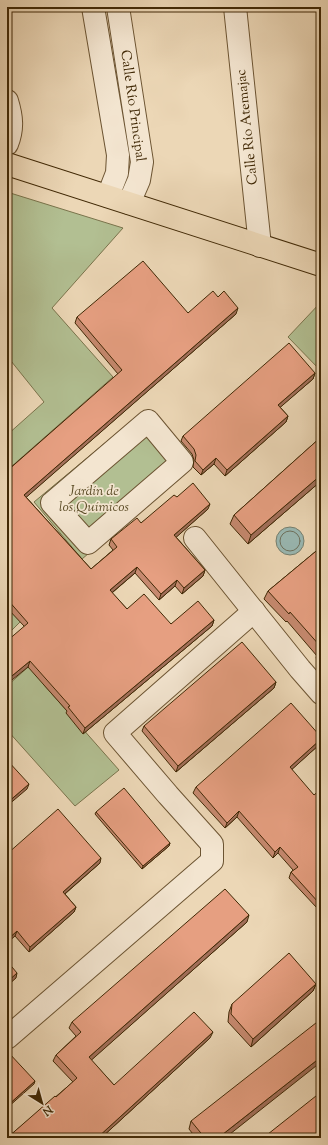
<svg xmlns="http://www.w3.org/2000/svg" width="328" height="1145" font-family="'Sorts Mill Goudy',serif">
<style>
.green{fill:#b2bf92;stroke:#7a744c}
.water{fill:#99b8b3;stroke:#767f6e}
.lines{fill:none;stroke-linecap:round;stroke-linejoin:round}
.shore{stroke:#6d705c;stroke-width:1}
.minor-casing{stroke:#6c5432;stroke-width:24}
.major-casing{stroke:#412906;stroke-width:24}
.minor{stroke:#f3e5d0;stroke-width:22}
.major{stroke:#ecd7b6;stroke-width:22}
.wall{fill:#c6896f;stroke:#412906}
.shaded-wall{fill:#a16f5a;stroke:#412906}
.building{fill:#e69f81;stroke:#412906}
.labels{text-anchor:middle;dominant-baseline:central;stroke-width:3.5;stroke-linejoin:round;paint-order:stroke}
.street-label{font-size:14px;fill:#412906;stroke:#f3e5d0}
.park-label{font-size:14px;font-style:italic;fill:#5d4e29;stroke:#f3e5d0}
</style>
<rect width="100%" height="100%" fill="#ecd7b6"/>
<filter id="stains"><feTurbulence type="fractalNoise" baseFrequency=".005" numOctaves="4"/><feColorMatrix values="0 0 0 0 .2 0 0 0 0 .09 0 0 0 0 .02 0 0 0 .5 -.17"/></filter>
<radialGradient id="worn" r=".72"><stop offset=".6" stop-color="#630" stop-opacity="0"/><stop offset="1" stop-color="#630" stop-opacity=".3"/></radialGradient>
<g class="green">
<polygon points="7,192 123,228 52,308 113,377 12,466 7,463 7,435 44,402 7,356"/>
<polygon points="321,302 321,371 288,337"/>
<polygon points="135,418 182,474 82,559 34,502"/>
<polygon points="7,602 22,620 7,635"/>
<polygon points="46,651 44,685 119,770 75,806 7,730 7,686"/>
</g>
<circle class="water" cx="290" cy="541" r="14"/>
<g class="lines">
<circle class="shore" cx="290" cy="541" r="10"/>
<g class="minor-casing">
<g id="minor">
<polyline points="93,7 118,155 117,173 108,196"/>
<polyline points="118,7 142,162 139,180 129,203"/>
<polyline points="235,7 260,246"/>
<path d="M7,101c5,16 6,28 0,43"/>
<polygon points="148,421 182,462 88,543 52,503"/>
<polyline points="195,538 300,669 321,693"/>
<polyline points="7,1038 212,861 212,844 168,795 115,733 254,611"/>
</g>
</g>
<g class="major-casing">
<polyline id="major" points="7,164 321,265"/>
</g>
<use href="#minor" class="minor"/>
<use href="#major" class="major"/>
</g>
<g class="wall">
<polygon points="218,297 236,314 26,497 91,569 113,550 109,545 111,539 141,523 177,497 208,509 176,537 205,570 203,576 182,594 175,586 159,600 135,573 112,593 127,609 171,624 214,620 212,626 83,734 66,713 67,711 28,667 24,626 7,608 7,471 118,374 75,323 77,317 188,313"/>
<polygon points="315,373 313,379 280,407 288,416 286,422 225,476 214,464 201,475 193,467 194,460 192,454 181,441 183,436"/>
<polygon points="321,437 321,481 248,544 230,524 234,515"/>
<polygon points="321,547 321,664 316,658 317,656 287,621 286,622 264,599 268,591"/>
<polygon points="276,682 274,688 176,772 142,731 144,726"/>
<polygon points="321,737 321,742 320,744 292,769 321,904 317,908 289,878 291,872 293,870 278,853 273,858 237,817 225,828 193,793 196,787"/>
<polygon points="96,812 170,843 169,846 142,869 95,814"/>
<polygon points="7,854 100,863 65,894 76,907 74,912 29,952 15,936"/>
<polygon points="247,922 91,1060 114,1085 210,1038 101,1138 7,1138 73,1082 53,1061 56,1055 76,1036 69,1028 72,1022"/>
<polygon points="316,984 313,991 251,1047 228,1022 229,1012 232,1004"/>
<polygon points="191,1121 225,1138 196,1138 189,1129"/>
</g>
<g class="shaded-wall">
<polygon points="238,308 236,314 22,501 24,495"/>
<polygon points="315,373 313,379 276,411 278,405"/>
<polygon points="288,416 286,422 225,476 227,470"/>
<polygon points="216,458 214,464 201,475 203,470"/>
<polygon points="321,475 321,481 248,544 251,535"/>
<polygon points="210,504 208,509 172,541 174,535"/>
<polygon points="137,567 135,573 108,596 110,590"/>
<polygon points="205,570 203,576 182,594 184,588"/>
<polygon points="177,580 175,586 159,600 161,594"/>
<polygon points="214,620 212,626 83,734 85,728"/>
<polygon points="30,661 28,667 7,684 7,680"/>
<polygon points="276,682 274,688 176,772 178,766"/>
<polygon points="321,739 320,744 288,773 290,767"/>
<polygon points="29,784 27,789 7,806 7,803"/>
<polygon points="239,811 237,817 225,828 227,823"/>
<polygon points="170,843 169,846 142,869 143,866"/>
<polygon points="280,847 278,853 273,858 275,852"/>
<polygon points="101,858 100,863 61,897 63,892"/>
<polygon points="321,901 321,904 317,908 319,903"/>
<polygon points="76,907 74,912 29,952 30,947"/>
<polygon points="249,915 247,922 87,1064 89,1057"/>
<polygon points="17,931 15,936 7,943 7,940"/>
<polygon points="17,973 16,978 7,986 7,982"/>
<polygon points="316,984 313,991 251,1047 253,1039"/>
<polygon points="213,1032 210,1038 101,1138 97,1138"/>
<polygon points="321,1057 321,1062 225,1138 218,1138"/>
<polygon points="35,1081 34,1084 7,1108 7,1106"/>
<polygon points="321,1130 321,1136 318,1138 311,1138"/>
</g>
<g class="building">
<polygon points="143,261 188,313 213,291 218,297 224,291 238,308 24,495 91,569 117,547 111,539 137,518 141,523 174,495 177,497 193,483 210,504 174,535 205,570 184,588 177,580 161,594 137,567 110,590 127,609 144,594 171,624 198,601 214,620 85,728 68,707 70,706 30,661 7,680 7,641 28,623 7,599 7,471 122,370 77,317"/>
<polygon points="289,343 315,373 278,405 288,416 227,470 216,458 203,470 195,461 196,455 194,449 183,436"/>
<polygon points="321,437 321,475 251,535 234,515"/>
<polygon points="321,547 321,647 290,612 289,614 268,591"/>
<polygon points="242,642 276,682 178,766 144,726"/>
<polygon points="291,703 321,737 321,739 290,767 314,795 321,789 321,901 319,903 291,872 298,867 280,847 275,852 239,811 227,823 196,787"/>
<polygon points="7,760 29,784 7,803"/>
<polygon points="124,788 170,843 143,866 96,812"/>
<polygon points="58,809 101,858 63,892 76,907 30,947 17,931 7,940 7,854"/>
<polygon points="225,889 249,915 89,1057 114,1085 194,1012 213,1032 97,1138 7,1138 55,1096 56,1097 77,1078 56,1055 81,1032 72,1022"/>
<polygon points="289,953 316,984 253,1039 231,1014 232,1004"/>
<polygon points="7,961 17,973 7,982"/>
<polygon points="321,1019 321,1057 218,1138 205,1138 191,1121"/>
<polygon points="8,1052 35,1081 7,1106 7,1053"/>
<polygon points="321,1092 321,1130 311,1138 263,1138"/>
<polygon points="158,1133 162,1138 153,1138"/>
</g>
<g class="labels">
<g class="street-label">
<text transform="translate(132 106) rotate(82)">Calle Río Principal</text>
<text transform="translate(248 127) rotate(-96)">Calle Río Atemajac</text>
</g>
<g class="park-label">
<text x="94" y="492">Jardín de<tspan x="94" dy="16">los Químicos</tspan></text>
</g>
</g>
<rect width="328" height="1145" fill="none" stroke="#ecd7b6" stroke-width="24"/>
<rect x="8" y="8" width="312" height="1129" fill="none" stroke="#412906" stroke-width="2"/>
<rect x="12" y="12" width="304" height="1121" fill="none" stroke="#412906"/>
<g transform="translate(42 1103) rotate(143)" stroke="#f3e5d0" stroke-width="3" paint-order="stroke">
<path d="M0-3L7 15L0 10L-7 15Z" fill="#412906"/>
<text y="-6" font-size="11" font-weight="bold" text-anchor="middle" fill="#412906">N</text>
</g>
<rect width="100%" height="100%" filter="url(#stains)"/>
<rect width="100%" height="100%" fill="url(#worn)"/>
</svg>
